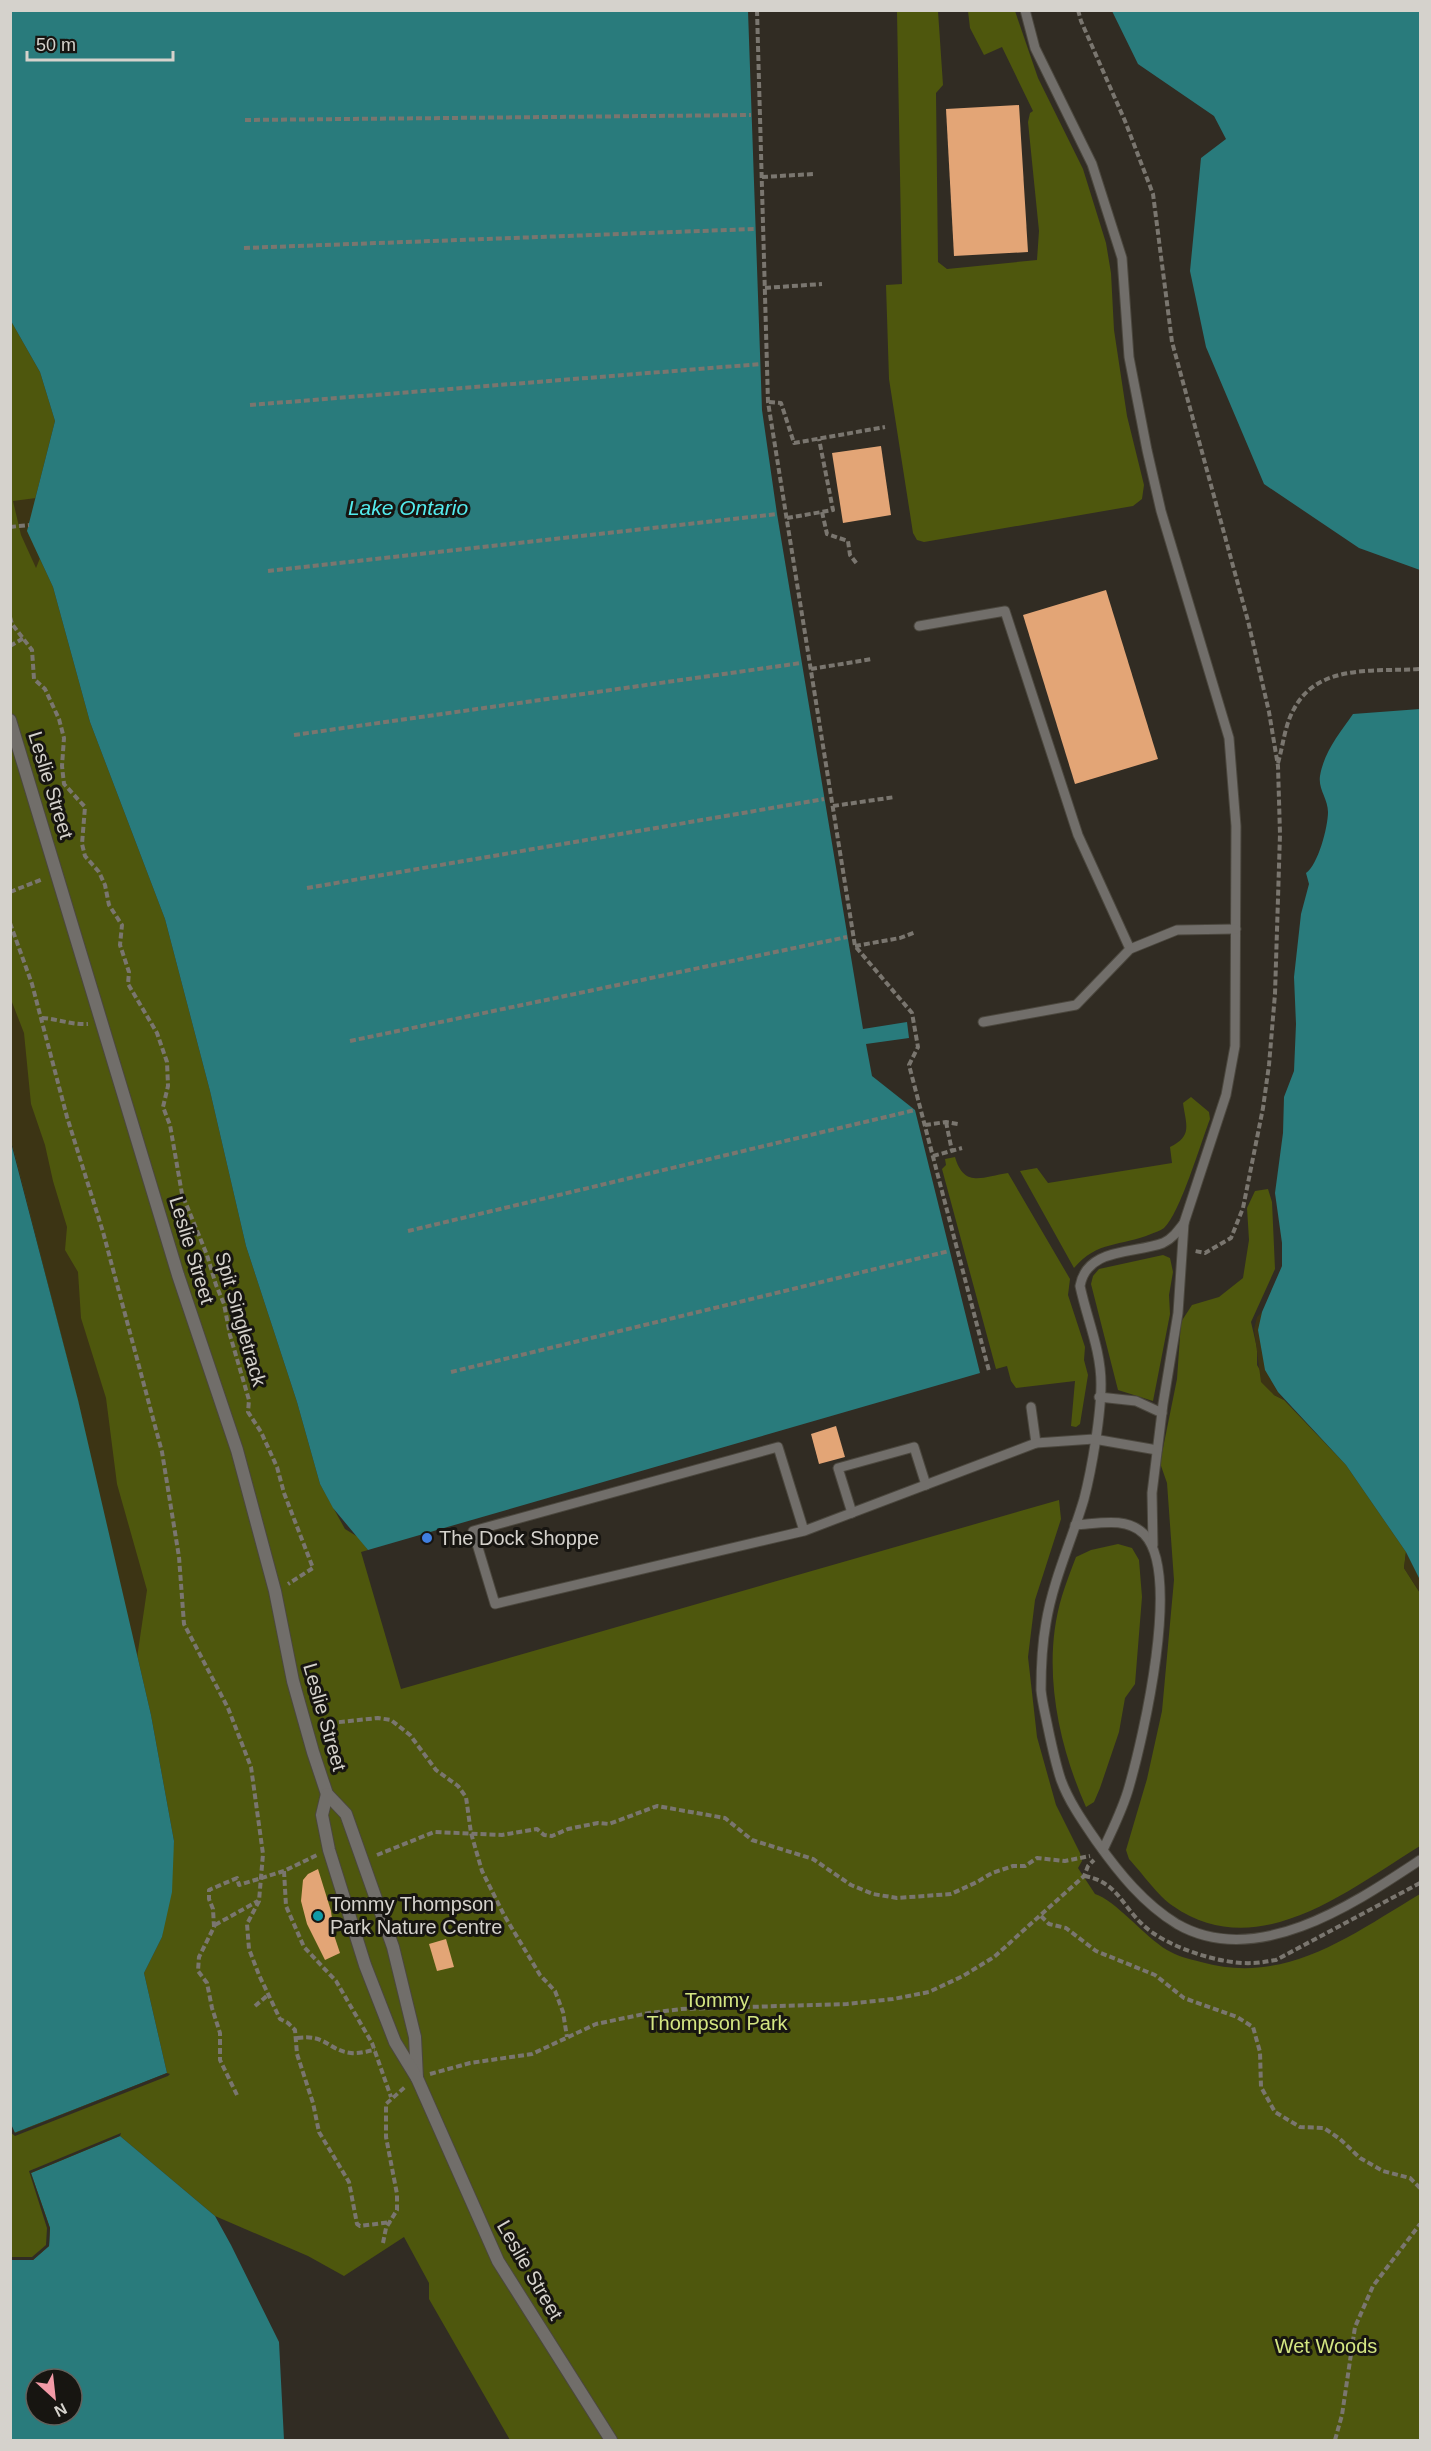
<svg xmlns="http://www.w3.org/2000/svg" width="1431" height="2451" font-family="Arial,sans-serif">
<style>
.green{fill:#4e570d}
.sand{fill:#3c3414}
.water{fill:#297b7c;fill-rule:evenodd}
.pier{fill:#312c23}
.building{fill:#e3a576}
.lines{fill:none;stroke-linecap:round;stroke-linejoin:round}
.service-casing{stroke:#4b473e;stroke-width:11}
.minor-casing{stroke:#4b473e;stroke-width:14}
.path{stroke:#7a766f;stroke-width:4;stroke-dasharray:6 3;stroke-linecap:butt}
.service{stroke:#716e6a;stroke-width:9}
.minor{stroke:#716e6a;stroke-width:12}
.shop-dot{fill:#3f7fe0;stroke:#171511;stroke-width:2}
.culture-dot{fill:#0f9aa8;stroke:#171511;stroke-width:2}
.labels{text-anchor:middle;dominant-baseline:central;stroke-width:6;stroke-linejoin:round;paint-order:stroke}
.street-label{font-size:20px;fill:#d5d2cc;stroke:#171511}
.poi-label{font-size:20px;fill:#d5d2cc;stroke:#171511;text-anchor:start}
.park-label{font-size:20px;fill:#d4e682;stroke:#171511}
.water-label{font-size:21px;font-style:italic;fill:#54ecee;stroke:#171511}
</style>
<rect width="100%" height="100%" fill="#312c23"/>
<g class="green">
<polygon points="882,11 938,11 943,85 936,93 938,262 947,269 1037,260 1039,231 1028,122 1030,113 1033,111 1002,47 984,55 970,28 968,11 1015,11 1038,78 1083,169 1106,243 1111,273 1114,330 1127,416 1144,485 1142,499 1133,506 924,542 917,540 913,533 889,379 886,285 902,284 897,12"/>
<path d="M11,321l29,51 15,49 -28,110 26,56 37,135 75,197 45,172 36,155 51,156 23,82 25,45 13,8 10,13 -7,2 40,137 658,-189 2,19 -26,81 -7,57 9,80 19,68 24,48 2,8 -4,7 17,26c20,6 49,42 72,56 10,6 22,9 34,12 85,24 150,-27 219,-68v546h-910l-81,-141v-16l-25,-46 -60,39 -36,-20 -93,-40 -95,-80 -70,92 -1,18 -16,14h-22v-136l3,9 153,-60 -23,-100 18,-36 12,-96 -23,-126 -73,-315 -67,-261z"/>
<path d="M1191,1097l18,15 1,7c-9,23 -30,95 -46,109 -4,3 -9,4 -13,6 -31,13 -53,6 -77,34l-54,-97 17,-3 11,15 124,-20 -2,-16c23,-11 16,-22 13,-44z"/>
<path d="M955,1157c9,31 27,20 53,16l62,106 -2,16 17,52 -1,13 4,15 -8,49 -4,3 -5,-1 4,-45 -59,7 -5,-7 -4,-15 -11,3 -54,-200 4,-4 -1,-6z"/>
<path d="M1268,1189l4,13 3,67 -24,53 6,26v17l17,30 10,5 62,65 60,87 -2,16 16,25v253c-72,44 -162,119 -247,60 -15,-10 -31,-33 -44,-47l-3,-9 21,-71 15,-68 12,-131 -7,-97 -7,-20 17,-84 4,-57 11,-17 27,-8 24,-19 6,-38 -2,-32 8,-17z"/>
<polygon points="1163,1255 1170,1258 1173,1272 1169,1295 1170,1314 1153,1401 1118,1390 1091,1284 1093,1276 1099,1269"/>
<path d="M1118,1544l14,4 7,12 3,37 -7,87 -10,14 -6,34 -19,56 -6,14 -8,5c-28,-63 -45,-142 -24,-211 4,-13 9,-26 14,-39l15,-7z"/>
</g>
<g class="sand">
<polygon points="36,498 49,536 36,568 21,535 13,501"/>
<polygon points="10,997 24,1033 31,1104 45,1145 53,1181 67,1227 65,1250 78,1272 81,1318 106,1398 117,1484 147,1590 137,1658 78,1400 11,1139"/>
<path d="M1262,1312c-6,30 2,64 22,88l-10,-5 -13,-13 -7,-53 3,-12z"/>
<polygon points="1406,1552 1420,1580 1420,1593 1404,1568"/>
</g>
<g class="water">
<polygon points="10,11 748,11 762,410 777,514 854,975 863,1029 907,1022 909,1038 866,1044 872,1076 915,1110 980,1373 368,1550 333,1508 320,1484 297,1402 246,1246 210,1091 165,919 90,722 53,587 27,531 55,421 40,372 11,321"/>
<polygon points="1112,11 1420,11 1420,570 1359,548 1264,484 1206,347 1190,271 1201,158 1226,139 1214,116 1138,64"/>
<path d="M1420,709v871l-14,-28 -60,-87 -68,-73 -13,-22 -7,-40 4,-18 20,-46v-23l-7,-50 8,-60 1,-36 10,-26 2,-47 -2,-47 7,-63 8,-30 -3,-11c12,-8 22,-46 22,-61 0,-13 -10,-23 -8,-36 4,-24 19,-42 33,-62z"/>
<polygon points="10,1139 78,1400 151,1715 174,1841 172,1892 162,1937 144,1973 167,2073 14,2133 10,2124"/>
<path d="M120,2136l95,80 16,29 48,97 5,98h-273l-1,-180h23l16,-14 1,-18 -19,-55zM36,2379h36v36h-36z"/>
</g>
<g class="pier">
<polygon points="167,2073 170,2074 168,2076 15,2136 10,2132 11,2124 15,2133"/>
<polygon points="121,2133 120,2136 31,2173 50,2228 49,2246 33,2260 11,2260 10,2257 32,2257 46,2245 47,2228 29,2171"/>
</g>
<g class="building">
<polygon points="1019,105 1028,252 954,256 946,109"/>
<polygon points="881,446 891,515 843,523 832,453"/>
<polygon points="1106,590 1158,759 1075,784 1023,615"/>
<polygon points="836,1426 845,1457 819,1464 811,1434"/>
<polygon points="318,1869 331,1911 334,1935 340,1953 325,1960 307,1924 301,1901 303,1880 308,1874"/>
<polygon points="446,1939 454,1967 437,1971 429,1944"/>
</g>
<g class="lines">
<g class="service-casing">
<g id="service">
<path d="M1025,10l10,38 57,116 30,94 7,99 18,93 14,61 68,227 7,88 -1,220 -9,49 -42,128c-6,8 -12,16 -21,20 -29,11 -76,4 -83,43 7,33 21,64 21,98 0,31 -9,84 -17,115 -12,41 -31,81 -38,124 -4,22 -5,45 -5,67 1,11 4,23 6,33 4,19 8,39 14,57 8,22 23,43 36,62 22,31 47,62 80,82 80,46 178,-21 243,-64"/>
<polyline points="919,626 1005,611 1078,835 1130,949"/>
<polyline points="983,1022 1076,1005 1130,949 1177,930 1236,929"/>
<polyline points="1099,1397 1136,1401 1162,1413"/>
<polyline points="1031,1407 1036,1443"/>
<polyline points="852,1513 838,1468 914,1447 926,1485"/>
<path d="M1075,1525c22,-1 51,-9 69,9 38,39 -1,204 -15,253 -6,22 -17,43 -26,63"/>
<polyline points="804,1531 778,1447 473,1531 495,1604 804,1531 1036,1443 1094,1439 1157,1450"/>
<polyline points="1153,1545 1152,1493 1163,1404 1178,1313 1184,1223"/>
</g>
</g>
<g class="minor-casing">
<g id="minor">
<polyline points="10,720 178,1275 237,1450 275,1591 293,1681 313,1752 327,1794 346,1814 393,1947 415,2037 417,2078"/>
<polyline points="327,1794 322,1815 329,1850 365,1965 395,2042 417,2078 498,2261 611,2440"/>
</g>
</g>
<g class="path">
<polyline points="757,10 768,402 855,946 912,1013 918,1047 909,1065 989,1371"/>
<polyline points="1078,10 1081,21 1125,121 1153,194 1172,342 1248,621 1269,712 1278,766 1280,834 1275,994 1269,1065 1263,1108 1243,1208 1231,1238 1205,1253 1195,1251"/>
<polyline points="245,120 751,115"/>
<polyline points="762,177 814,174"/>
<polyline points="244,248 754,229"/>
<polyline points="765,288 822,284"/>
<polyline points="769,402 781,403 794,443 885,427"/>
<polyline points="250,405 761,364"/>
<polyline points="822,512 827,534 848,541 850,555 857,564"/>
<polyline points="787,518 833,510 819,439"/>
<polyline points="10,527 29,525"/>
<polyline points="268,571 777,514"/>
<polyline points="10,617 12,624 32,650 34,679 45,689 59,719 64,738 62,766 64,784 85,807 82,844 85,856 99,872 105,885 109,905 122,925 120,945 129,972 128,984 157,1033 167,1062 168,1086 163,1107 170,1125 182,1194 207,1255 216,1285 224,1304 230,1335 249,1400 248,1412 261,1432 277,1467 284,1493 313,1568 288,1584"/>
<polyline points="10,646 24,638"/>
<polyline points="811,669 872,659"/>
<polyline points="294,735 801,663"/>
<path d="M1278,763c5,-17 7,-39 16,-54 24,-46 82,-37 126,-40"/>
<polyline points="833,806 895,797"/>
<polyline points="307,888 824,799"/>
<polyline points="10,892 43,879"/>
<polyline points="10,923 32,984 67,1117 103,1232 162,1452 179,1557 184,1624 228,1708 251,1767 263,1854 259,1901 247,1924 249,1949 259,1975 280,2019 288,2023 295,2030 297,2054 313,2103 319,2132 349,2182 357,2224 360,2226 391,2222"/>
<polyline points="855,946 900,938 916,932"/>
<path d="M42,1018c16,1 30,7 46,6"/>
<polyline points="350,1041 847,937"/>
<polyline points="946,1122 952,1151"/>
<polyline points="925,1125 946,1122 958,1124"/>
<polyline points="933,1156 962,1148"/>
<polyline points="408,1231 915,1110"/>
<polyline points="451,1372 949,1251"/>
<polyline points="321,1724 378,1718 391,1720 410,1735 436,1770 458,1786 466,1797 471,1833 482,1871 504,1915 540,1975 555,1991 563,2012 567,2037"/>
<polyline points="377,1855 434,1832 502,1835 537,1829 544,1835 552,1836 568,1829 598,1823 609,1824 657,1806 725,1818 752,1840 813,1859 851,1885 873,1894 897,1898 951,1894 977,1882 992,1873 1013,1866 1025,1866 1037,1858 1065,1861 1090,1856"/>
<polyline points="284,1871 286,1906 304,1947 336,1981 372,2043 391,2097"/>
<path d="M1084,1876c32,5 37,28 58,48 23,23 80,41 111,39 8,0 15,-2 23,-3l144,-77"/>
<polyline points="1041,1916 1049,1924 1066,1928 1096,1951 1155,1975 1184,1998 1237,2017 1253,2027 1260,2052 1261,2087 1275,2112 1300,2127 1324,2128 1340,2139 1360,2158 1383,2171 1410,2178 1420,2188"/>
<polyline points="215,1925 258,1901"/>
<polyline points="255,2006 268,1995"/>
<path d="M297,2038c30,-4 30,12 54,15 8,1 16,-2 24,-3"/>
<polyline points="430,2074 470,2063 532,2054 596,2024 649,2013 681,2009 847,2004 893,1999 929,1992 963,1976 994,1957 1084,1876 1088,1866 1094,1860"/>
<polyline points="237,2095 220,2060 220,2033 212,2008 207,1983 198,1971 199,1957 214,1927 213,1909 209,1899 209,1890 237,1878 239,1885 284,1871 317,1855"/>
<polyline points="383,2243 386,2228 397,2210 397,2194 386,2137 386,2104 405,2087"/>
<polyline points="1335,2440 1342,2415 1355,2327 1373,2286 1420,2224"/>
</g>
<use href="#service" class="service"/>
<use href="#minor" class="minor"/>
</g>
<circle class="shop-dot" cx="427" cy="1538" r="6"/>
<circle class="culture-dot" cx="318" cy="1916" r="6"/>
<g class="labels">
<g class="street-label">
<text transform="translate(51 785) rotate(73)">Leslie Street</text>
<text transform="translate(192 1250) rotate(73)">Leslie Street</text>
<text transform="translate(241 1319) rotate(74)">Spit Singletrack</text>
<text transform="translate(325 1717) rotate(74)">Leslie Street</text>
<text transform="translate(530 2270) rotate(60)">Leslie Street</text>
</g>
<g class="poi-label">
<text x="439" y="1538">The Dock Shoppe</text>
<text x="330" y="1904">Tommy Thompson<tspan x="330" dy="23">Park Nature Centre</tspan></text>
</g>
<g class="park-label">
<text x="717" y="2000">Tommy<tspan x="717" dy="23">Thompson Park</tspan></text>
<text x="1326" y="2346">Wet Woods</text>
</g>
<g class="water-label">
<text x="408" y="507">Lake Ontario</text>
</g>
</g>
<rect width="1431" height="2451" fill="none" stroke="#d5d2cc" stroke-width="24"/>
<g transform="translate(54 2397) rotate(153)"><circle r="28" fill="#171511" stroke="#63615c" stroke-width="1.5"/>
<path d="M0-4.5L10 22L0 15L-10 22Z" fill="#f39aa7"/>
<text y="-9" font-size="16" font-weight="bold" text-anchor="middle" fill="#d5d2cc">N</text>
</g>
<path d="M27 51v9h146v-9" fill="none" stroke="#d5d2cc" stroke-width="3"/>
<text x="36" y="51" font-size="18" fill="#d5d2cc" stroke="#171511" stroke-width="4.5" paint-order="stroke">50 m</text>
</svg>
